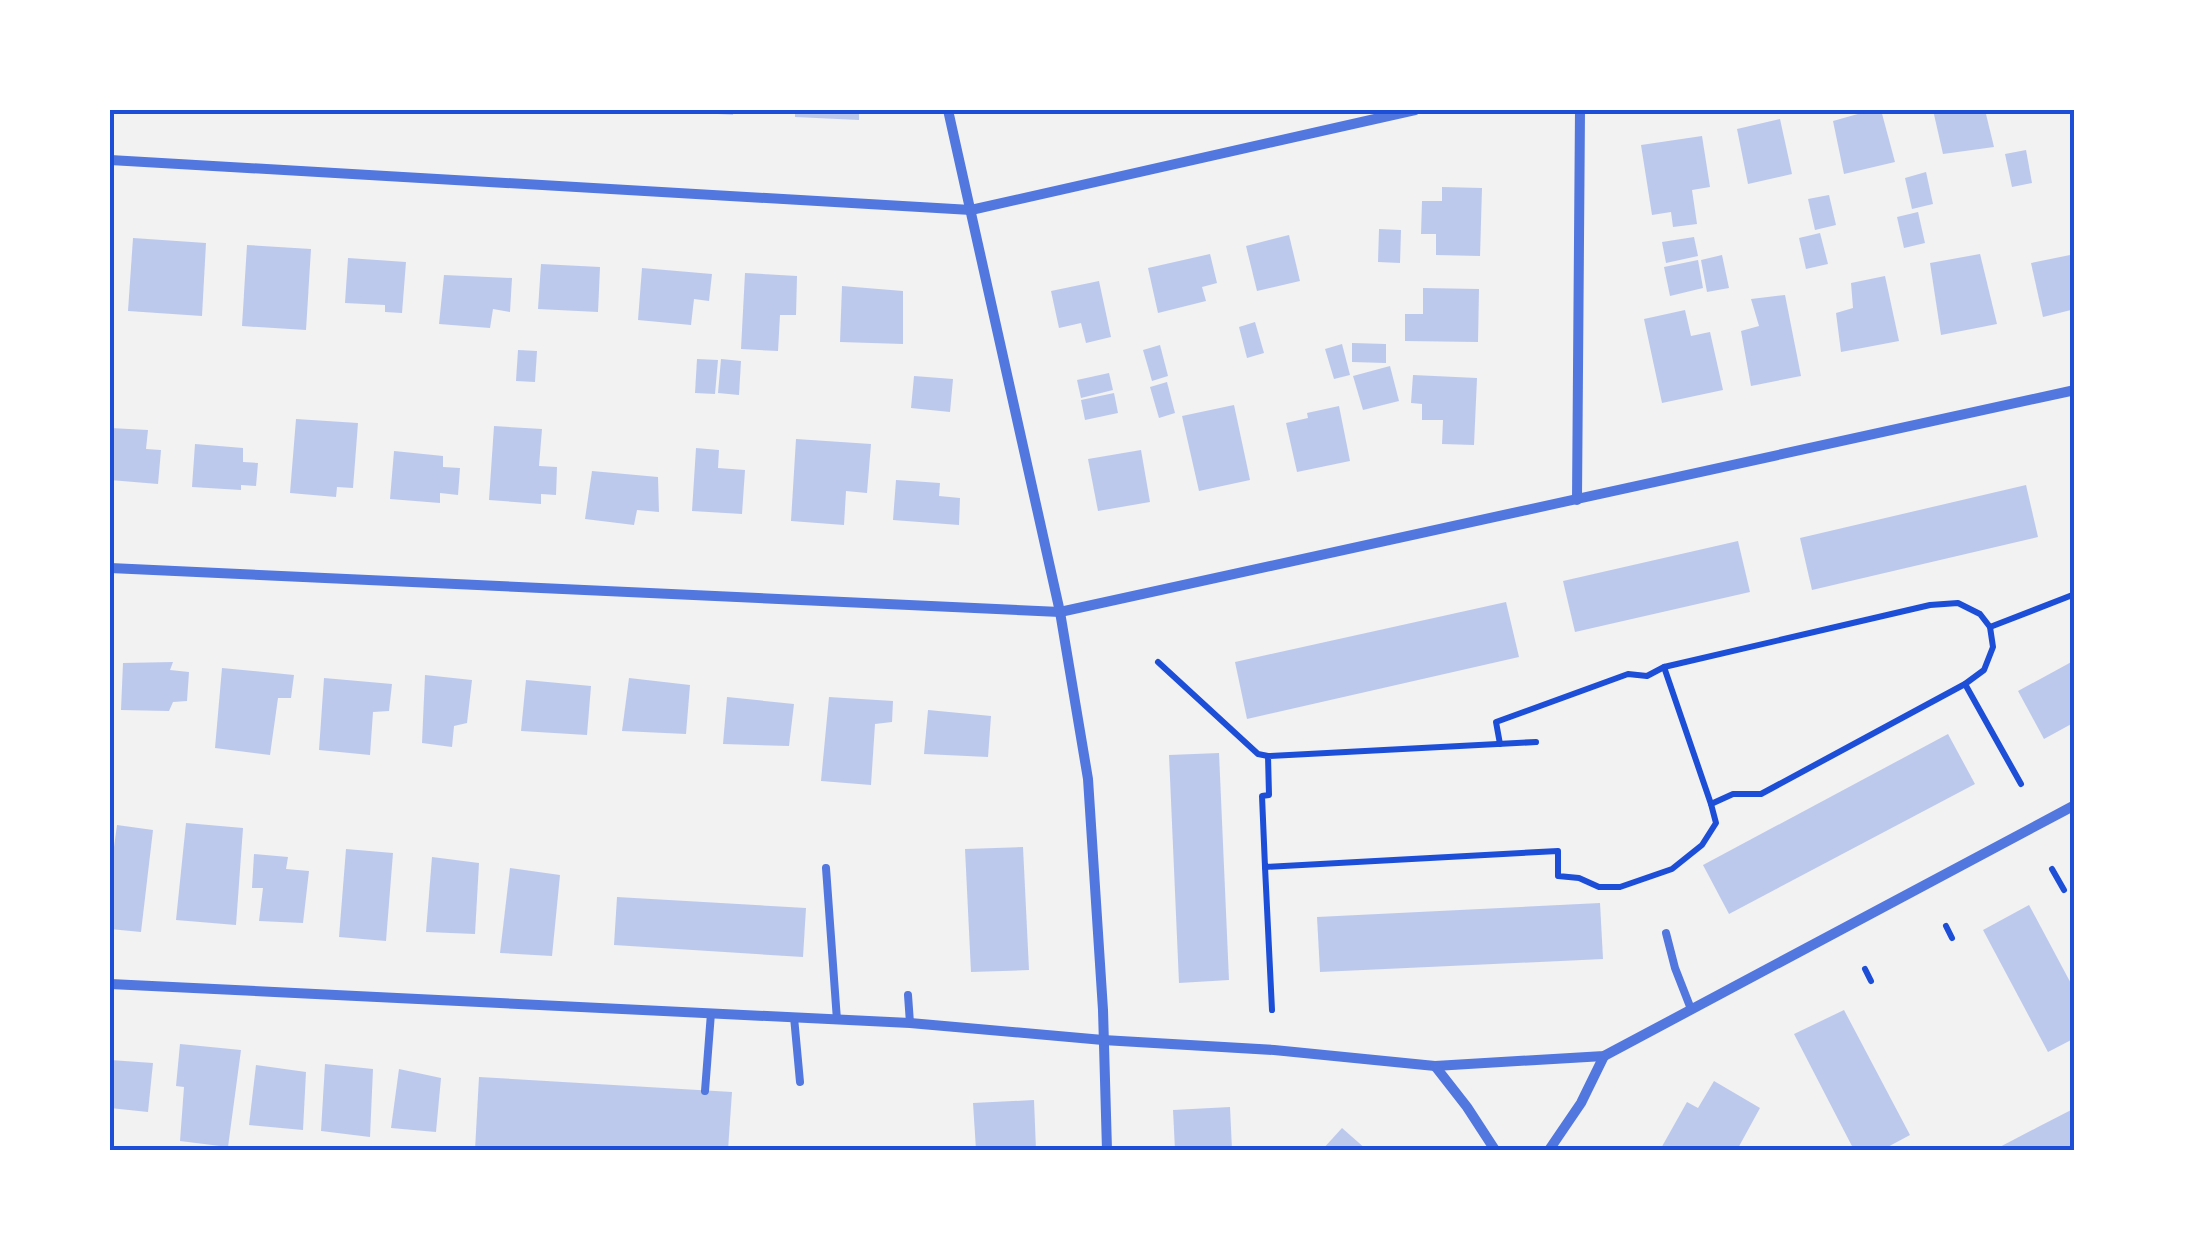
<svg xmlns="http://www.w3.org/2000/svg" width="2185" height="1260" font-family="'PT Sans',sans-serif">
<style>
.building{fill:#bdc9ec}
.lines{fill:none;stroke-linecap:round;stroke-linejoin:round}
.path{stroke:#1d4ed8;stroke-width:6}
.service{stroke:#5277de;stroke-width:8}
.minor{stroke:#5277de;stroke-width:10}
.neatline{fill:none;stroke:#1d4ed8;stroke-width:4}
</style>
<rect width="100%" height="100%" fill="#f2f2f2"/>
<g class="building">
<polygon points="702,110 733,110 733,115 702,113"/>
<polygon points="795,110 859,110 859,120 795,117"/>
<polygon points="1872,110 1881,110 1895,162 1844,174 1833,121"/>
<polygon points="1933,110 1985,110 1994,147 1943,154"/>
<polygon points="1780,119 1792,174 1748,184 1737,129"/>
<polygon points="1702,136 1710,187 1692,190 1697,224 1673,227 1671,212 1652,215 1641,145"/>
<polygon points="2026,150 2032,183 2012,187 2005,154"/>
<polygon points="1926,172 1933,204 1912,209 1905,178"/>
<polygon points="1442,187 1482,188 1480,256 1436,255 1436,234 1421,234 1422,201 1442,201"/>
<polygon points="1829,195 1836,225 1815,230 1808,199"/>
<polygon points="1918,212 1925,243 1904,248 1897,217"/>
<polygon points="1379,229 1401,230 1400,263 1378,262"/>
<polygon points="1820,233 1828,264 1806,269 1799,238"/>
<polygon points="1289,235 1300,281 1257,291 1246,246"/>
<polygon points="1694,237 1698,256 1666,263 1662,242"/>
<polygon points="133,238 206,243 202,316 128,311"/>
<polygon points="247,245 311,249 306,330 242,326"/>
<polygon points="1210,254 1217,283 1202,287 1206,301 1158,313 1148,268"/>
<polygon points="1980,254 1997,324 1941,335 1930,263"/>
<polygon points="2075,254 2075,309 2043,317 2031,263"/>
<polygon points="1722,255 1729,288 1707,292 1701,260"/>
<polygon points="348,258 406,262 402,313 385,312 385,305 345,303"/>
<polygon points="1698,260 1703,288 1670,296 1664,267"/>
<polygon points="541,264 600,267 598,312 538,309"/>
<polygon points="642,268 712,274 709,301 694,299 691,325 638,320"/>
<polygon points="745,273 797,276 796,315 780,315 778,351 741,349"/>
<polygon points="444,275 512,278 510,312 493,309 490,328 439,324"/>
<polygon points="1885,276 1899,341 1841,352 1836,313 1853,308 1851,283"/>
<polygon points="1099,281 1111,337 1086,343 1081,323 1059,328 1051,291"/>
<polygon points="842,286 903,291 903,344 840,342"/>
<polygon points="1423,288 1479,289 1478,342 1405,341 1405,314 1423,314"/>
<polygon points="1785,295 1801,376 1751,386 1741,331 1759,326 1751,299"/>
<polygon points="1685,310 1691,336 1710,332 1723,390 1662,403 1644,319"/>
<polygon points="1255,322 1264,353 1247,358 1239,327"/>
<polygon points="1352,343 1386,344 1386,363 1352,362"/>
<polygon points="1342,344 1350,375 1334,379 1325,349"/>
<polygon points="1160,345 1168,376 1152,381 1143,350"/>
<polygon points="518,350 537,351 535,382 516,381"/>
<polygon points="697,359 718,360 715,394 695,393"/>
<polygon points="721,359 741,361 739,395 718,393"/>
<polygon points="1390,366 1399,401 1363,410 1353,376"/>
<polygon points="1109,373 1113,390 1081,398 1077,380"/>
<polygon points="1413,375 1477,378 1474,445 1442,444 1443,420 1422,420 1422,404 1411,403"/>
<polygon points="914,376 953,379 950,412 911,408"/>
<polygon points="1167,382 1175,413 1159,418 1150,387"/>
<polygon points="1114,393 1118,413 1085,420 1081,400"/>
<polygon points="1234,405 1250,480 1199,491 1182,416"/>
<polygon points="1339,406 1350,461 1297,472 1286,423 1308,418 1307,413"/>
<polygon points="296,419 358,423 353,488 337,487 336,497 290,493"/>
<polygon points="494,426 542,429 539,466 557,467 556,495 541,494 541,504 489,500"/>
<polygon points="110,428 148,430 146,449 161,450 158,484 110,480"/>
<polygon points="796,439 871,444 867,493 846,491 844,525 791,521"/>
<polygon points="195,444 243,448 243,462 258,463 256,486 241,485 241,490 192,487"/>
<polygon points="696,448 719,450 718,468 745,470 742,514 692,511"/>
<polygon points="1141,450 1150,502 1098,511 1088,459"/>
<polygon points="394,451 443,456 443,467 460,468 458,495 440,493 440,503 390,499"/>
<polygon points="592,471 658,477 659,512 637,510 634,525 585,519"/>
<polygon points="896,480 940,483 939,496 960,498 959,525 893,520"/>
<polygon points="2026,485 2038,537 1812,590 1800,538"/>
<polygon points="1738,541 1750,592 1575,632 1563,581"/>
<polygon points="1506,602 1519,657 1247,719 1235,662"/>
<polygon points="2075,660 2075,722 2044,739 2018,691"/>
<polygon points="173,662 170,670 189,672 187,701 173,702 169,711 121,710 123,663"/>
<polygon points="222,668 294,675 291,698 278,698 270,755 215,748"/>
<polygon points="425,675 472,680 467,723 454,726 452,747 422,743"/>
<polygon points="324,678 392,684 389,711 373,712 370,755 319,750"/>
<polygon points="629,678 690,685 686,734 622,731"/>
<polygon points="526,680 591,686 587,735 521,731"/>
<polygon points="727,697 794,704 789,746 723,744"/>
<polygon points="829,697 893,701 892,722 875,724 871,785 821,781"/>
<polygon points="928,710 991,716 988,757 924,754"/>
<polygon points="1948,734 1975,784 1729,914 1703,865"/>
<polygon points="1219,753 1229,980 1179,983 1169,755"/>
<polygon points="186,823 243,828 236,925 176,920"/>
<polygon points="117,825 153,830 141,932 110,929 110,850 114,847"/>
<polygon points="1023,847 1029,970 971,972 965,849"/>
<polygon points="346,849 393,853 386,941 339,937"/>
<polygon points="254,854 288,857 286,869 309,871 303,923 259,921 263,888 252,888"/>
<polygon points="432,857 479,863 475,934 426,932"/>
<polygon points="510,868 560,875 552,956 500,953"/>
<polygon points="617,897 806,908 803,957 614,945"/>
<polygon points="1600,903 1603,959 1320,972 1317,917"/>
<polygon points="2029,905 2075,991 2075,1038 2048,1052 1983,930"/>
<polygon points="1844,1010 1910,1135 1882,1150 1854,1150 1794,1034"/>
<polygon points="180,1044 241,1050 228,1147 180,1141 184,1087 176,1086"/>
<polygon points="110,1060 153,1063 148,1112 110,1108"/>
<polygon points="325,1064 373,1069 370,1137 321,1131"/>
<polygon points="256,1065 306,1072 303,1130 249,1125"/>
<polygon points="399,1069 441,1078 436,1132 391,1128"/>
<polygon points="479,1077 732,1092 728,1150 475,1150"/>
<polygon points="1714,1081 1760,1108 1737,1150 1660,1150 1687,1102 1698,1108"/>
<polygon points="1034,1100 1036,1150 976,1150 973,1103"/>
<polygon points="1230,1107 1232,1150 1175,1150 1173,1110"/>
<polygon points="2075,1108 2075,1150 1994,1150 2038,1127"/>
<polygon points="1342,1128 1367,1150 1322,1150"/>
</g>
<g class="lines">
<g class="path">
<polygon points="1958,603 1980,614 1990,627 1993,647 1984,670 1965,684 1761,794 1733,794 1711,804 1664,667 1930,605"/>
<polyline points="1990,627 2075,594"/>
<polyline points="1158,662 1258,754 1268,756"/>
<polyline points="1965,684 2021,784"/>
<polyline points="1536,742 1268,756 1269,795 1262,796 1265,867 1558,851 1558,876 1579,878 1599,887 1620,887 1672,869 1702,845 1716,823 1711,804"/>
<polyline points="1500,744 1496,722 1628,674 1647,676 1664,667"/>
<polyline points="1265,867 1272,1010"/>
<polyline points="2052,869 2064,890"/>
<polyline points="1946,926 1952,938"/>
<polyline points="1865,969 1871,981"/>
</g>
<g class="service">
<polyline points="826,868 837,1020"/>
<polyline points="1666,933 1675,968 1691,1009"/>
<polyline points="908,995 910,1023"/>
<polyline points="794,1017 800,1082"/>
<polyline points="705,1091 711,1013"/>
</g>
<g class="minor">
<polyline points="948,110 1060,612 1088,779 1103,1010 1107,1150"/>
<polyline points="110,160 971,210 1415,110"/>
<polyline points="1577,500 1580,110"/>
<polyline points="110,568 1060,612 2075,390"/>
<polyline points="110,984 910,1023 1103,1040 1274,1050 1435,1066 1604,1056 2075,805"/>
<polyline points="1435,1066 1467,1107 1495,1150"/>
<polyline points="1549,1150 1581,1103 1604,1056"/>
</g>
</g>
<rect width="2185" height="1260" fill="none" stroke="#ffffff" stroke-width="225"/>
<rect x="112" y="112" width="1960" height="1036" class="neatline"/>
</svg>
